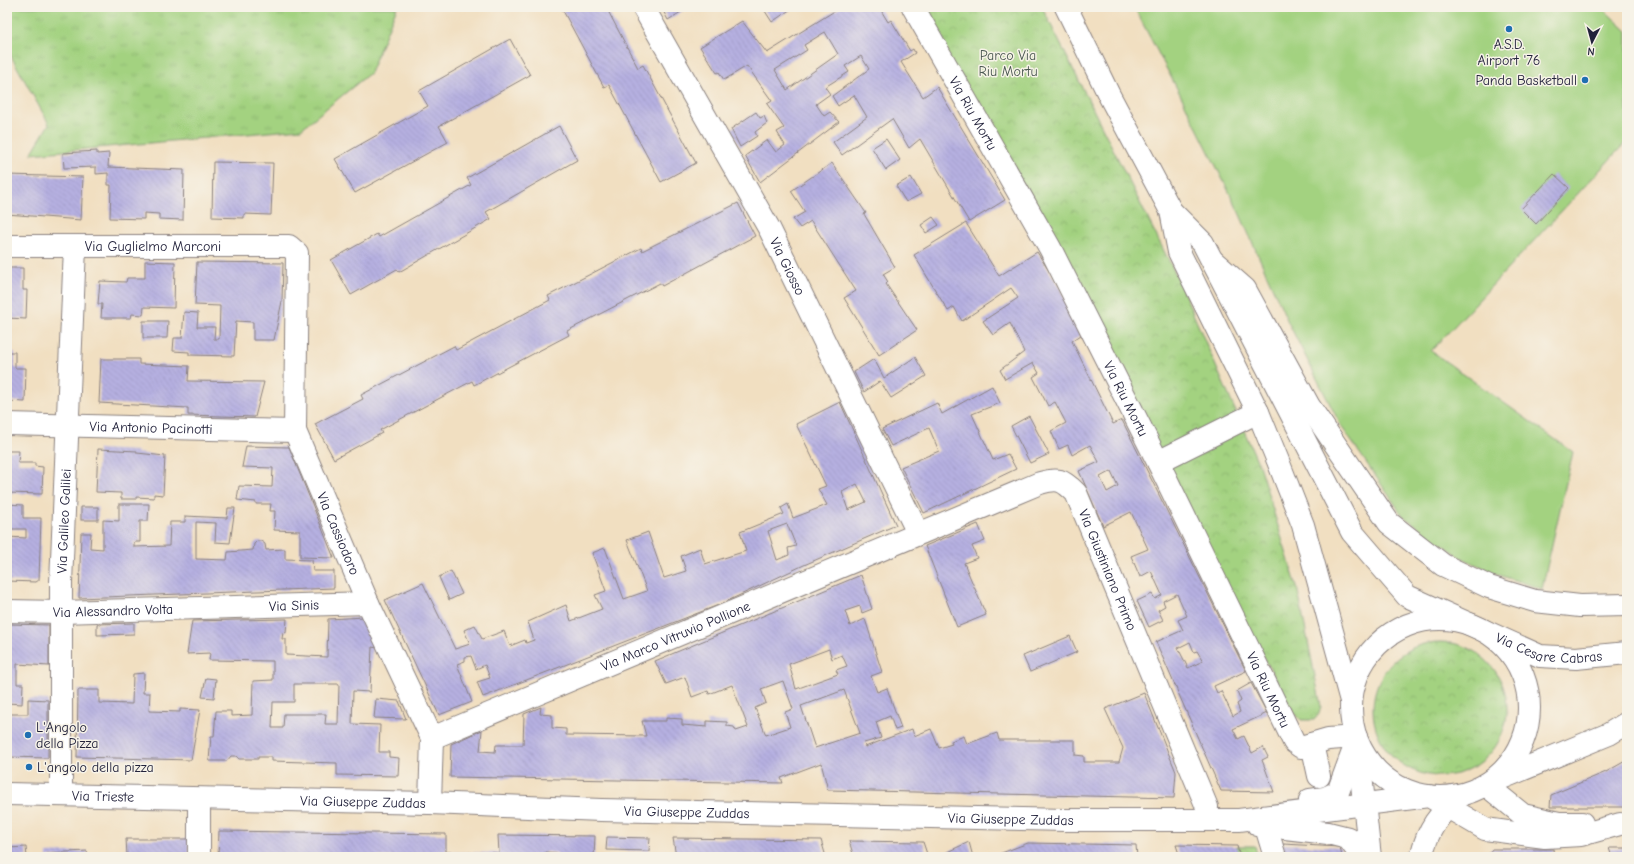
<svg xmlns="http://www.w3.org/2000/svg" width="1634" height="864" font-family="'Comic Neue',sans-serif">
<style>
.grass{fill:url(#grass-tufts);stroke:#627a5e}
.park{fill:url(#park-crowns);stroke:#627a5e}
.pitch{fill:#a3d280;stroke:#627a5e}
.building{fill:url(#building-back-hatch);fill-rule:evenodd}
.lines{fill:none;stroke-linecap:round;stroke-linejoin:round}
.minor-casing{stroke:#8a807e;stroke-width:24}
.major-casing{stroke:#8a807e;stroke-width:24}
.minor{stroke:#fff;stroke-width:22}
.major{stroke:#fff;stroke-width:22}
.poi-dot{fill:#1f6fb2;stroke:#f7f3e8;stroke-width:1.5}
.labels{text-anchor:middle;dominant-baseline:central;stroke-width:3;stroke-linejoin:round;paint-order:stroke}
.poi-label{font-size:14px;fill:#22223b;stroke:#f7f3e8;text-anchor:start}
.park-label{font-size:14px;fill:#495750;stroke:#f7f3e8}
.street-label{font-size:14px;fill:#22223b;stroke:#f7f3e8}
</style>
<defs>
<pattern id="grass-tufts" width="24" height="20" patternUnits="userSpaceOnUse"><rect width="24" height="20" fill="#a3d280"/><path d="M3 7l-1-3M5 7V3M7 7l1-3M15 17l-1-3M17 17v-4M19 17l1-3" fill="none" stroke="#8cb470"/></pattern>
<pattern id="park-crowns" width="20" height="18" patternUnits="userSpaceOnUse"><rect width="20" height="18" fill="#a3d280"/><path d="M2 6a3 3 0 1 1 6 0M12 15a3 3 0 1 1 6 0" fill="none" stroke="#8cb470"/></pattern>
<pattern id="building-back-hatch" width="6" height="6" patternUnits="userSpaceOnUse"><rect width="6" height="6" fill="#b6b0e1"/><path d="M-1 5l2 2M0 0l6 6M5-1l2 2" fill="none" stroke="#9c97c2"/></pattern>
</defs>
<rect width="100%" height="100%" fill="#f7f3e8"/>
<filter id="ink" filterUnits="userSpaceOnUse"><feTurbulence type="fractalNoise" baseFrequency=".025" numOctaves="2"/><feDisplacementMap in="SourceGraphic" scale="8" xChannelSelector="R" yChannelSelector="G"/><feConvolveMatrix kernelMatrix="1 2 1 2 8 2 1 2 1" color-interpolation-filters="sRGB"/></filter>
<filter id="wash" filterUnits="userSpaceOnUse"><feTurbulence type="fractalNoise" baseFrequency=".012" numOctaves="4" result="noise"/><feDisplacementMap in="SourceGraphic" scale="16" xChannelSelector="R" yChannelSelector="G"/><feGaussianBlur stdDeviation="0.9" result="paint"/><feColorMatrix in="noise" values="0 0 0 0 0 0 0 0 0 0 0 0 0 0 0 0 0 1.4 0 .05"/><feComposite in="paint" operator="in"/></filter>
<g filter="url(#wash)">
<rect width="100%" height="100%" fill="#f1dfc1"/>
<polygon class="grass" points="7,7 397,7 370,73 301,129 31,154 49,124 7,49"/>
<g class="park">
<polygon points="915,7 1042,7 1178,279 1259,465 1297,587 1321,706 1319,714 1314,720 1301,720 1294,713"/>
<circle cx="1440" cy="709" r="67"/>
<polygon points="1237,846 1255,846 1258,857 1240,857"/>
</g>
<polygon class="pitch" points="1134,7 1601,7 1627,31 1627,141 1431,351 1573,452 1542,589 1502,576 1462,558 1403,516 1341,426 1288,322 1237,208 1181,96"/>
<g id="blocks">
<g class="building">
<polygon points="561,7 606,7 638,68 643,65 696,163 661,182 609,85 604,87"/>
<polygon points="661,7 689,7 668,20"/>
<polygon points="765,7 794,7 772,22 763,8"/>
<path d="M841,7h38l9,15 3,-2 19,31 3,-2 2,4 -14,9 22,35 14,-10 68,113 -36,22 -49,-83 -11,9 -17,-29 -50,36 -9,-13 34,-25 -13,-22 -16,11 -6,-10 37,-27 -8,-13 -16,10 4,6 -24,15 5,7 -14,10 8,12 6,-4 9,10 -79,60 -15,-26 22,-16 9,12 9,-7 -8,-13 7,-4 -17,-24 5,-3 -25,-35 -23,14 -5,-8 -2,1 -17,-26 42,-26 25,32zM825,32l13,22 -51,36 -12,-20 32,-20 -3,-5z"/>
<polygon points="510,39 530,75 439,126 448,142 355,193 335,159 428,106 419,91"/>
<polygon points="756,112 760,118 764,116 767,123 755,132 757,136 740,147 731,129"/>
<polygon points="559,126 577,160 486,212 491,219 399,272 397,269 351,295 331,260 377,234 379,237 471,185 467,178"/>
<polygon points="886,139 900,160 886,170 872,148"/>
<polygon points="97,151 97,154 109,153 108,167 184,170 183,220 159,219 159,214 144,213 144,219 110,218 111,185 108,185 108,173 96,174 96,167 64,168 63,153"/>
<polygon points="213,162 273,163 271,215 244,214 244,218 212,217"/>
<polygon points="832,163 866,213 864,214 895,267 883,274 888,282 886,284 917,330 879,355 844,298 856,291 811,221 800,228 793,219 805,212 791,191"/>
<polygon points="1554,174 1569,188 1536,224 1521,209"/>
<polygon points="7,175 83,177 81,220 7,214"/>
<polygon points="911,177 921,194 906,202 896,186"/>
<polygon points="738,203 755,236 662,286 660,283 567,331 569,335 474,385 472,381 380,430 382,433 334,459 315,424 363,399 361,395 454,346 456,350 550,300 548,296 641,248 642,251"/>
<polygon points="933,217 939,225 926,233 921,225"/>
<path d="M966,223l33,53 38,-24 24,38 20,45 -9,6 41,83 9,-4 124,251 -32,15 3,7 4,-2 12,25 7,-4 -3,-8 4,-3 -4,-10 14,-8 16,30 -34,16 5,10 6,-3 8,17 11,-6 5,10 -6,3 12,32 -53,-1 -65,-149 27,-12 -5,-10 9,-4 -10,-22 -14,7 2,5 -7,4 5,10 -14,7 -12,-26 15,-7 3,5 7,-4 -11,-24 -11,6 -9,-21 17,-7 -17,-37 -28,14 -24,-55 20,-9 -9,-17 -18,10 -4,-10 -9,4 -8,-18 15,-8 -11,-21 -7,4 -15,-29 6,-4 -6,-10 -28,16 -5,-9 24,-18 -14,-29 -17,12 -10,-14 35,-23 -7,-10 -49,33 -8,-14 -6,4 -34,-56zM1111,471l7,15 -11,6 -7,-15zM1190,642l4,10 3,-1 6,10 -15,7 -10,-20z"/>
<polygon points="145,261 175,262 174,308 144,307 143,315 132,314 131,318 101,318 102,304 98,304 100,281 126,282 127,278 145,278"/>
<polygon points="197,262 283,263 282,301 274,340 253,340 253,322 236,321 234,356 189,355 189,352 173,351 174,338 182,338 184,312 198,313 197,327 215,327 214,339 219,339 220,306 195,305"/>
<polygon points="7,268 23,268 23,290 27,290 26,319 7,318"/>
<polygon points="143,321 168,321 167,338 143,338"/>
<polygon points="7,352 15,352 15,368 26,368 25,402 7,401"/>
<polygon points="915,357 926,376 891,398 880,381 864,392 854,372 874,359 884,378"/>
<polygon points="101,359 139,359 139,364 189,366 188,381 264,382 255,417 188,415 188,408 99,403"/>
<polygon points="992,386 1000,403 972,414 993,460 1008,454 1016,469 924,513 901,467 939,451 929,428 891,446 882,429 937,403 942,414"/>
<path d="M840,402l56,123 -92,40 -83,39 -238,93 -6,-15 13,-4 -5,-13 -9,4 -5,-13 -6,1v4l-8,3 15,38 -33,13 -54,-115 38,-17 32,66 15,-5 -6,-14 11,-5 7,14 22,-8 6,15 15,-6 1,3 8,-3 -6,-18 38,-17 5,16 31,-12 -7,-14 11,-4 -14,-38 13,-5 19,51 23,-8 -20,-51 21,-8 16,46 22,-7 -5,-15 19,-8 5,16 41,-13 -6,-19 44,-18 -3,-6 7,-4 5,14 34,-13 -9,-16 8,-3 -30,-62zM857,484l9,18 -18,8 -6,-18zM787,524l9,22 -8,2 1,7 -12,5 -9,-29z"/>
<polygon points="1029,416 1049,454 1030,463 1011,426"/>
<polygon points="246,446 289,447 334,558 300,557 300,531 274,530 275,511 270,511 271,504 256,504 256,502 237,500 239,486 272,487 273,468 242,467"/>
<polygon points="98,449 137,451 137,453 165,456 163,495 154,494 154,498 136,497 136,499 121,499 121,493 96,492"/>
<polygon points="7,451 19,451 18,463 35,463 35,466 43,467 42,494 7,493"/>
<polygon points="7,504 23,505 23,518 41,518 39,580 36,582 7,581 7,537 26,538 26,529 7,529"/>
<polygon points="119,504 149,504 148,521 140,521 140,542 134,542 134,547 169,546 170,522 185,522 185,516 227,518 228,508 235,508 230,543 215,542 216,523 196,522 196,559 227,560 228,552 253,550 254,544 257,541 261,541 265,544 266,550 285,549 285,559 312,560 313,571 334,571 334,588 79,598 81,533 91,533 90,548 103,549 103,520 119,521"/>
<rect x="81" y="507" width="17" height="13"/>
<polygon points="978,524 985,541 972,546 977,558 964,563 986,615 957,627 925,546"/>
<polygon points="451,571 462,594 449,600 439,577"/>
<path d="M861,575l11,34 -10,4 -2,-7 -15,5 5,15 15,-7 17,53 -11,4 6,16 10,-4 14,40 -6,2 -5,-14 -14,6 5,16 -17,5 1,4 47,-18 2,7 17,-7 8,19 13,-4 -1,-3 13,-5 3,8 30,-11 2,7h76v15l9,1v6h35l4,-14 -18,-39 39,-16 32,79 -2,26 -346,-8 -7,-27 -40,15 2,5 -333,-6 1,-33 31,-14 -2,21 15,1 1,-7h27l1,-31 17,-7 -1,7 12,1v13l14,1v6l80,1 -4,-15h24v-3l16,1v6l25,2v-6l20,1v4l7,1 2,4 12,-4 -16,-42 -23,9 -1,-3 -16,6 -7,-20 -19,7 -11,-23zM829,649l3,10 10,-4 5,11 -11,4 2,4 -42,15 -7,-25zM783,681l10,28 -8,3 5,15 -24,8 -11,-27 11,-5 -5,-14zM844,690l16,43 -45,15 -14,-42z"/>
<path d="M365,617l12,31 -5,-1 -2,45 -17,-1 -1,33 28,1 -1,27h10v5l10,1 -1,18 -61,-1v-12l-65,-2v-4h-14v2h-19l-3,-3h-5l-4,5h-18l2,-25h3l2,-25h15v5l21,-1 1,-34 20,-1v-19l-64,-1 1,-7 -23,1 5,-33 95,-2 -1,14 -3,-1 -1,7h4v16l41,2 1,-38zM294,684h45l-1,40h-13l1,-10h-42l-1,14h-11l1,-26h21z"/>
<polygon points="134,623 134,634 97,635 97,624"/>
<polygon points="7,624 49,625 49,666 17,664 17,684 23,684 22,704 7,703"/>
<polygon points="1070,636 1077,652 1030,672 1023,656"/>
<polygon points="144,673 143,693 150,693 149,711 180,712 180,709 200,710 191,760 77,757 78,690 99,690 99,703 132,704 133,674"/>
<polygon points="206,678 216,679 214,698 202,697"/>
<polygon points="28,699 48,700 48,758 7,757 7,714 28,714"/>
<polygon points="376,699 399,701 406,719 374,718"/>
<polygon points="1627,760 1627,807 1550,807 1551,795 1606,772"/>
<polygon points="219,831 446,834 446,852 499,853 498,835 595,836 594,857 557,857 557,853 545,852 544,857 218,857"/>
<polygon points="607,837 650,838 649,851 606,850"/>
<polygon points="673,838 821,840 826,857 676,857"/>
<polygon points="126,839 189,839 188,857 127,855"/>
<polygon points="849,841 923,842 928,857 854,857"/>
<polygon points="969,842 973,857 936,857"/>
<polygon points="1028,843 1136,845 1137,857 991,857"/>
<polygon points="1283,844 1340,847 1342,857 1280,857"/>
<polygon points="1176,845 1237,846 1240,857 1180,857"/>
<polygon points="26,847 27,857 7,857 7,848"/>
<polygon points="1609,848 1627,848 1627,857 1612,857"/>
<polygon points="1492,849 1553,849 1554,857 1486,857"/>
<polygon points="87,851 88,857 47,857 47,853"/>
</g>
</g>
</g>
<g filter="url(#ink)">
<use href="#blocks" fill-opacity="0" stroke="#8a807e" stroke-width="1"/>
<g class="lines">
<g class="minor-casing">
<g id="minor">
<path id="s1" d="M643,7l127,223 148,303"/>
<path id="s2" d="M913,7l137,241 108,214 136,280 7,5 27,-8 28,-2"/>
<path id="s3" d="M7,246h282l8,7 -2,178 73,172 64,135 -2,65"/>
<polyline points="1213,261 1245,289 1309,406 1389,523 1443,565 1489,587 1535,601 1580,606 1627,605"/>
<path id="s4" d="M7,424l288,7"/>
<polyline points="1158,462 1258,412"/>
<path id="s5" d="M7,611l54,1 307,-9"/>
<path id="s6" d="M432,738l608,-255c18,-5 22,-4 36,10l131,314"/>
<polyline points="1312,744 1319,776"/>
<polyline points="1486,785 1523,815 1559,823 1582,823"/>
<path id="s7" d="M7,794l423,9 171,7 464,10h174l190,-24 56,33 60,8 36,-2 39,-11"/>
<path id="s8" d="M61,795v-212l14,-336"/>
<polyline points="1310,800 1325,798 1338,792 1357,741"/>
<polyline points="1258,825 1328,833 1348,838 1362,857"/>
<polyline points="1266,827 1275,857"/>
<polyline points="199,857 199,799"/>
</g>
</g>
<g class="major-casing">
<g id="major">
<polyline points="1066,7 1110,97 1171,211 1179,252 1258,412 1278,461 1303,525 1351,701"/>
<path id="s9" d="M1171,211l32,32 149,289 55,64 133,60 36,2 51,-5"/>
<circle cx="1440" cy="708" r="89"/>
<polyline points="1358,748 1370,857"/>
<polyline points="1497,780 1609,734 1627,723"/>
<path d="M1421,857c7,-29 18,-43 40,-62"/>
</g>
</g>
<use href="#minor" class="minor"/>
<use href="#major" class="major"/>
</g>
</g>
<g class="poi-dot">
<circle cx="1509" cy="29" r="4"/>
<circle cx="1585" cy="80" r="4"/>
<circle cx="28" cy="735" r="4"/>
<circle cx="29" cy="767" r="4"/>
</g>
<g class="labels">
<g class="poi-label">
<text x="1509" y="44" text-anchor="middle">A.S.D.<tspan x="1509" dy="16">Airport '76</tspan></text>
<text x="1577" y="80" text-anchor="end">Panda Basketball</text>
<text x="36" y="727">L'Angolo<tspan x="36" dy="16">della Pizza</tspan></text>
<text x="37" y="767">L'angolo della pizza</text>
</g>
<g class="park-label">
<text x="1008" y="55">Parco Via<tspan x="1008" dy="16">Riu Mortu</tspan></text>
</g>
<g class="street-label">
<text stroke="none"><textPath href="#s2" startOffset="122">Via Riu Mortu</textPath></text>
<text stroke="none"><textPath href="#s3" startOffset="146">Via Guglielmo Marconi</textPath></text>
<text stroke="none"><textPath href="#s1" startOffset="297">Via Giosso</textPath></text>
<text stroke="none"><textPath href="#s2" startOffset="446">Via Riu Mortu</textPath></text>
<text stroke="none"><textPath href="#s4" startOffset="144">Via Antonio Pacinotti</textPath></text>
<text stroke="none"><textPath href="#s8" startOffset="274">Via Galileo Galilei</textPath></text>
<text stroke="none"><textPath href="#s3" startOffset="582">Via Cassiodoro</textPath></text>
<text stroke="none"><textPath href="#s6" startOffset="783">Via Giustiniano Primo</textPath></text>
<text stroke="none"><textPath href="#s5" startOffset="287">Via Sinis</textPath></text>
<text stroke="none"><textPath href="#s5" startOffset="106">Via Alessandro Volta</textPath></text>
<text stroke="none"><textPath href="#s6" startOffset="264">Via Marco Vitruvio Pollione</textPath></text>
<text stroke="none"><textPath href="#s9" startOffset="608">Via Cesare Cabras</textPath></text>
<text stroke="none"><textPath href="#s2" startOffset="770">Via Riu Mortu</textPath></text>
<text stroke="none"><textPath href="#s7" startOffset="96">Via Trieste</textPath></text>
<text stroke="none"><textPath href="#s7" startOffset="356">Via Giuseppe Zuddas</textPath></text>
<text stroke="none"><textPath href="#s7" startOffset="680">Via Giuseppe Zuddas</textPath></text>
<text stroke="none"><textPath href="#s7" startOffset="1004">Via Giuseppe Zuddas</textPath></text>
</g>
</g>
<rect width="1634" height="864" fill="none" stroke="#f7f3e8" stroke-width="24"/>
<g transform="translate(1592 42) rotate(186)" stroke="#f7f3e8" stroke-width="3" paint-order="stroke">
<path d="M0-3L7 15L0 10L-7 15Z" fill="#22223b"/>
<text y="-6" font-size="11" font-weight="bold" text-anchor="middle" fill="#22223b">N</text>
</g>
</svg>
